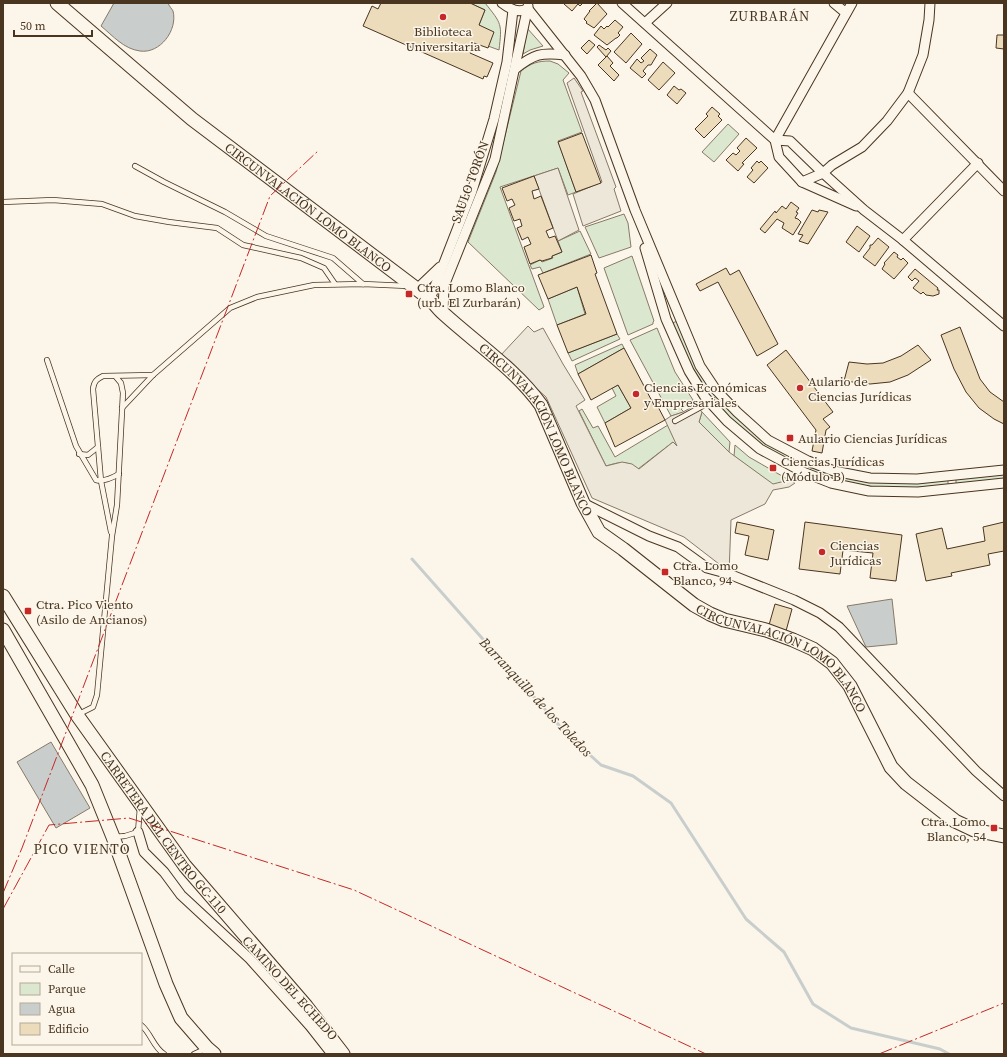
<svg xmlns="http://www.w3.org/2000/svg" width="1007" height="1057" font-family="'Source Serif 4',serif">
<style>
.green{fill:#dce7d0;stroke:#887966}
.parking{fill:#ede7d9;stroke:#887966}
.water{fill:#c9cecd;stroke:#887966}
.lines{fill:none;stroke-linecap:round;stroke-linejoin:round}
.stream{stroke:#c9cecd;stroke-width:3}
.building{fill:#ecdcbc;stroke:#4a3520}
.lane-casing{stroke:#4a3520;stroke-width:6}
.street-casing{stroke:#4a3520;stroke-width:11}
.secondary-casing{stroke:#4a3520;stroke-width:15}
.lane{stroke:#fbf6e9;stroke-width:4.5}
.street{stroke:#fbf6e9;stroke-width:9}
.secondary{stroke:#fbf6e9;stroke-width:13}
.power{stroke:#c62828;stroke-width:1;stroke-dasharray:14 3 2 3;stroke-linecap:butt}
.poi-dot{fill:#c62828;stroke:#fbf6e9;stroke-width:1.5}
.labels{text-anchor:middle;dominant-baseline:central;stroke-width:3;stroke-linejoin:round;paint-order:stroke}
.poi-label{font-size:13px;fill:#4a3520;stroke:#fbf6e9;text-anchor:start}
.street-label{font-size:13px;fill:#4a3520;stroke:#fbf6e9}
.neighbourhood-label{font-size:14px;letter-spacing:1px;fill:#4a3520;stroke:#fbf6e9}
.water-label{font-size:14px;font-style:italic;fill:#4a3520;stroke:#fbf6e9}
</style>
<rect width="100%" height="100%" fill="#fbf6e9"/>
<g class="green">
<path d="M470,3h15c17,21 17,21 14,47l-11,-4 -9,-21 6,-15z"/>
<polygon points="527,28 543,46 530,50 523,54"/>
<path d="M550,61l8,3 11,9 -6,7 19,52 -24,9 18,51 -8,3 -10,-27 -58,19 44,120 -5,3 -71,-68 28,-70 25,-101c10,-8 17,-10 29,-10z"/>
<polygon points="728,124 739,134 714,162 702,152"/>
<polygon points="624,214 628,223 631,247 599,258 585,227"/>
<polygon points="580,231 591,254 543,273 540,267 532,269 530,265 540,260 542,262 553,258 552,256 562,252 558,241"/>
<polygon points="632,256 654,321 653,322 653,324 628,335 604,268"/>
<polygon points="577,287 585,314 557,325 548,299"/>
<polygon points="678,321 712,389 708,392 692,368 672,323"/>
<polygon points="657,328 675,372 693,400 681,409 684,412 671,416 630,340"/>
<polygon points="617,334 620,339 572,361 568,353"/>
<polygon points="622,344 624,348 578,374 575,365"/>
<polygon points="618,385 631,408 605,423 597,407 616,396 612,388"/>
<path d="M717,395l88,68 -2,5c-34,-15 -69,-39 -90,-69z"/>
<path d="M582,409l11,19 5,-2 17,31 53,-32 10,22 -5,-5 -35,27c-12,-9 -18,-7 -32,-3l-27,-55z"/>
<polygon points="702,412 730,442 729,452 699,422"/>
<polygon points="735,445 749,457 789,480 773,485 734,456"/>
<path d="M812,466l22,7 114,6v6c-50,5 -90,5 -138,-14z"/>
<polygon points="1004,473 1004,479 956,484 956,479"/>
</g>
<g class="parking">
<polygon points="574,78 583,91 581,92 616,187 614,189 621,211 583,226 573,194 602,182 567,83"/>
<polygon points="558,168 579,230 558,241 534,176"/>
<polygon points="528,326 534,332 543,328 563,364 585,400 576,406 606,466 622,462 632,464 639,469 673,442 677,446 665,420 671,416 683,412 696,405 702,412 699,422 729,452 773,484 789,480 795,483 789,487 773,490 765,504 731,520 729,574 719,564 684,537 592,498 546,397 500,356"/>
</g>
<g class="water">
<path d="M114,3h54c1,3 4,6 5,8 5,19 -13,43 -33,40 -16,-2 -27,-15 -39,-25z"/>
<polygon points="892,599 897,644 866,647 847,606"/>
<polygon points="51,742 90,808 56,828 17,762"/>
</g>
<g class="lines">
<polyline class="stream" points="412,559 565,732 601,765 633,776 671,803 746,919 784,952 813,1004 851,1028 940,1049 949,1054"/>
</g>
<g class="building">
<polygon points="381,3 470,3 485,10 479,25 494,32 488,48 474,43 470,53 493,63 487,77 484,76 483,79 363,26 372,6 378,9"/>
<polygon points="565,3 583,3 580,6 578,4 572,11 564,4"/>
<polygon points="597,3 607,14 594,28 586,23 587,22 584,19 590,11 589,11"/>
<polygon points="615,20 623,27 618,33 620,35 617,38 616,38 607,45 594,35 601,26 604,29 607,26 608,27"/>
<polygon points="631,33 642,44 626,63 614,52"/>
<polygon points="997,35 1004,35 1004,49 996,48"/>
<polygon points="589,40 595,45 587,54 581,48"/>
<polygon points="599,45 606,50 608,48 611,51 606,57 597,47"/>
<polygon points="650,49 657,55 651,65 648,65 643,71 646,74 642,78 630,68 637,59 641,63 644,61 641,58"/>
<polygon points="607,56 613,63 610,66 619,75 614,81 598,65"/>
<polygon points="663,62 675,73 659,90 648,80"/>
<polygon points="674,86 679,90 681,89 686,93 677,104 667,95"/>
<polygon points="712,107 720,114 718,116 722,120 704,138 695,129 708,116 706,114"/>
<polygon points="582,133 601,183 576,192 558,142"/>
<polygon points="746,138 757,148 742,163 744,164 738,171 726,160 733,153 736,155 740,151 737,148"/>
<polygon points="757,161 759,163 761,161 768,168 754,183 747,177 753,170 751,168"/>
<polygon points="534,176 539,189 532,191 534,199 541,196 553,228 546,231 549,238 555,236 562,252 552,256 552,258 542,261 540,260 530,264 524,247 531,244 528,237 522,240 517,228 522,226 520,219 514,221 509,208 515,205 512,199 507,201 502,188"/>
<polygon points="791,202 799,208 796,212 798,213 795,218 798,219 801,222 793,235 782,228 784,223 777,219 765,233 760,229 775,211 776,213 782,206 786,209"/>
<polygon points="812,210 818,212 819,210 828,212 808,244 799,241 803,235 798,234"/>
<polygon points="857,226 870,236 859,252 846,242"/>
<polygon points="878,238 889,247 875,266 863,257 870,248 870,245 872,245"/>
<polygon points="894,252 898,255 897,257 901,260 903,258 908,263 894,279 882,269 885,264 884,263"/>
<polygon points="591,255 597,273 595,274 617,334 568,353 557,325 586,314 577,287 548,299 538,275"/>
<polygon points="726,268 730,275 739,270 778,344 757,356 718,282 700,291 696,284"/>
<polygon points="915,269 938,288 937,290 939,290 939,294 933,296 926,295 923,292 921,294 913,288 919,281 915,278 912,281 908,277"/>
<polygon points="960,327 980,379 990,392 1004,402 1004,424 994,419 979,408 966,392 954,369 941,335"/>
<polygon points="918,345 931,360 908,375 890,382 870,384 844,381 849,362 867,364 883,363 901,356"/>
<polygon points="624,348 654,405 656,403 665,420 615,447 605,423 631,408 618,385 591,400 578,374"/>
<polygon points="786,350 833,412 823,419 830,427 826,430 822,453 812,451 816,430 767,365"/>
<polygon points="737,522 774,530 768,560 745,555 749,536 735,533"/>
<polygon points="805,522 902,535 896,581 870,578 873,553 843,550 840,574 799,569"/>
<polygon points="1004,522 1004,551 988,554 990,565 951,573 952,576 926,581 916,534 942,528 947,549 985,541 983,527"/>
<polygon points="775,604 792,609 786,631 769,625"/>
</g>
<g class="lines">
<g class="lane-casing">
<g id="lane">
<polyline points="135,166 164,182 225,212 266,236 333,258 363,284"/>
<polyline points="3,202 53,200 102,204 135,216 169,222 217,228 243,245 301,258 324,268 335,284"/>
<path d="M47,360l29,86 20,34c8,2 16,-2 23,-6"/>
<polyline points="122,408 153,375 230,308 257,297 314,285 363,284 408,286"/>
<polyline points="675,421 710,402"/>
<polyline points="79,454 88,455 98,447"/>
<path d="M111,532l-10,-51 -8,-92c1,-8 4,-10 10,-13l50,-1"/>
<polyline points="79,714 93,707 97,695 112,536 117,505 123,393 121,383 116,377"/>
<polyline points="114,837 125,836 138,832 140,807"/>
<path d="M141,1025c10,8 12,22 23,29"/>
<polyline points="194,1054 205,1049"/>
</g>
</g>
<g class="street-casing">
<g id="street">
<path d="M502,3c9,7 16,10 26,6"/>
<polyline points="622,3 775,140 790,141 823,173 864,210 903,240 1004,326"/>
<polyline points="834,3 846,13"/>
<polyline points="852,3 775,140 779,157 802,182 856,206"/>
<polyline points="528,9 581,76 595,100 635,210 700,366 716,390 737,412 768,440 808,461 834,471 870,478 917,479 1004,470"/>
<polyline points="645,23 667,3"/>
<path d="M515,69c19,-15 26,-17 50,-14"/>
<polyline points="908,93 1004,191"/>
<polyline points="802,182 823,173 832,165 862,147 887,121 908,93 923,55 929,20 930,3"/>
<polyline points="903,240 978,163"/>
<polyline points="645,248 666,319 689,371 705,397 727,421 760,449 803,472 831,483 869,491 918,492 1004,483"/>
<polyline points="417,289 440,267"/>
<polyline points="430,299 472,191 494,119 507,62 513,10"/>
<polyline points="443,314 444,286 495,159 528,6"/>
<polyline points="583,503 649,536 678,547 707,568 729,574 794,600 820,613 839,627 976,771 1004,796"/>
<polyline points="138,832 144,852 164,872 181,895 250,959 310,1026 332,1054"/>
</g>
</g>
<g class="secondary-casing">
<g id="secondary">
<path id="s1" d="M57,3l135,116 238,180c5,5 9,11 14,15 33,30 71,55 97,91l42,98 16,29 24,17 71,56 16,9 14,6 42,10 27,10 20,9 19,14 18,23 41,81 15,16 49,38 19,9 30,6"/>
<path id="s2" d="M3,596l74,119 108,151 121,140 37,48"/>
<polyline points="3,630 92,785 113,837 166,984 181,1018 207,1048 214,1054"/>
</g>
</g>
<use href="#lane" class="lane"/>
<use href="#street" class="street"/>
<use href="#secondary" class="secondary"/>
<g class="power">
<polyline points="3,893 22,848 270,196 318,151"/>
<polyline points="3,909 49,825 129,818 354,890 706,1054"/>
<polyline points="879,1054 1004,1003"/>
</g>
</g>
<g class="poi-dot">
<circle cx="443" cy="17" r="4"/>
<rect x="405" y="290" width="8" height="8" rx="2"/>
<circle cx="800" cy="388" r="4"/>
<circle cx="636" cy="394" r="4"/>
<rect x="786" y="434" width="8" height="8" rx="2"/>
<rect x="769" y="464" width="8" height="8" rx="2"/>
<circle cx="822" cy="552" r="4"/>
<rect x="661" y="568" width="8" height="8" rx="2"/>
<rect x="24" y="607" width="8" height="8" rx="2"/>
<rect x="990" y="824" width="8" height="8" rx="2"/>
</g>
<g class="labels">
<g class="poi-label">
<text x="443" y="31" text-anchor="middle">Biblioteca<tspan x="443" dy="15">Universitaria</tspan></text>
<text x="417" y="287">Ctra. Lomo Blanco<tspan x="417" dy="15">(urb. El Zurbarán)</tspan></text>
<text x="808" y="381">Aulario de<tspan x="808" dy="15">Ciencias Jurídicas</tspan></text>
<text x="644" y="387">Ciencias Económicas<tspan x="644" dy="15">y Empresariales</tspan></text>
<text x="798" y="438">Aulario Ciencias Jurídicas</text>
<text x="781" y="461">Ciencias Jurídicas<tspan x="781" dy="15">(Módulo B)</tspan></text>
<text x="830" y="545">Ciencias<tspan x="830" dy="15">Jurídicas</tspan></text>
<text x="673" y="565">Ctra. Lomo<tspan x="673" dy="15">Blanco, 94</tspan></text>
<text x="36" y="604">Ctra. Pico Viento<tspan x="36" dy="15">(Asilo de Ancianos)</tspan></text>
<text x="986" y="821" text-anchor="end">Ctra. Lomo<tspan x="986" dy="15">Blanco, 54</tspan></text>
</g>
<g class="street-label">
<text transform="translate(470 182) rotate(-70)">SAULO TORÓN</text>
<text stroke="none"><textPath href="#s1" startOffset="324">CIRCUNVALACIÓN LOMO BLANCO</textPath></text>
<text stroke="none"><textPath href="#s1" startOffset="648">CIRCUNVALACIÓN LOMO BLANCO</textPath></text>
<text stroke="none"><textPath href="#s1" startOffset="996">CIRCUNVALACIÓN LOMO BLANCO</textPath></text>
<text stroke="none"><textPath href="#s2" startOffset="286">CARRETERA DEL CENTRO GC-110</textPath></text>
<text transform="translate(290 988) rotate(48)">CAMINO DEL ECHEDO</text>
</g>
<g class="neighbourhood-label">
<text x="770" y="16">ZURBARÁN</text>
<text x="82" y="849">PICO VIENTO</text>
</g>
<g class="water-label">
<text transform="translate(536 697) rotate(47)">Barranquillo de los Toledos</text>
</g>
</g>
<rect width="1007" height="1057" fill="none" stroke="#4a3520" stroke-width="8"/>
<rect x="12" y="953" width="130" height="92" fill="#fbf6e9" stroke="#b4a999"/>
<rect x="20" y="966" width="20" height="6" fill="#fbf6e9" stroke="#b4a999"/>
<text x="48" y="973" font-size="12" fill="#4a3520">Calle</text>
<rect x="20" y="983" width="20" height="12" fill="#dce7d0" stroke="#b4a999"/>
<text x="48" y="993" font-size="12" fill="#4a3520">Parque</text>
<rect x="20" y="1003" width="20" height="12" fill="#c9cecd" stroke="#b4a999"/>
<text x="48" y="1013" font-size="12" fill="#4a3520">Agua</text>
<rect x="20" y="1023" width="20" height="12" fill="#ecdcbc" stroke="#b4a999"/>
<text x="48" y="1033" font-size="12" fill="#4a3520">Edificio</text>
<path d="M14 30v6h78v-6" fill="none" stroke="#4a3520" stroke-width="2"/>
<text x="20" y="30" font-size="12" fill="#4a3520" stroke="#fbf6e9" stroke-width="3" paint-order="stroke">50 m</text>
</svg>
